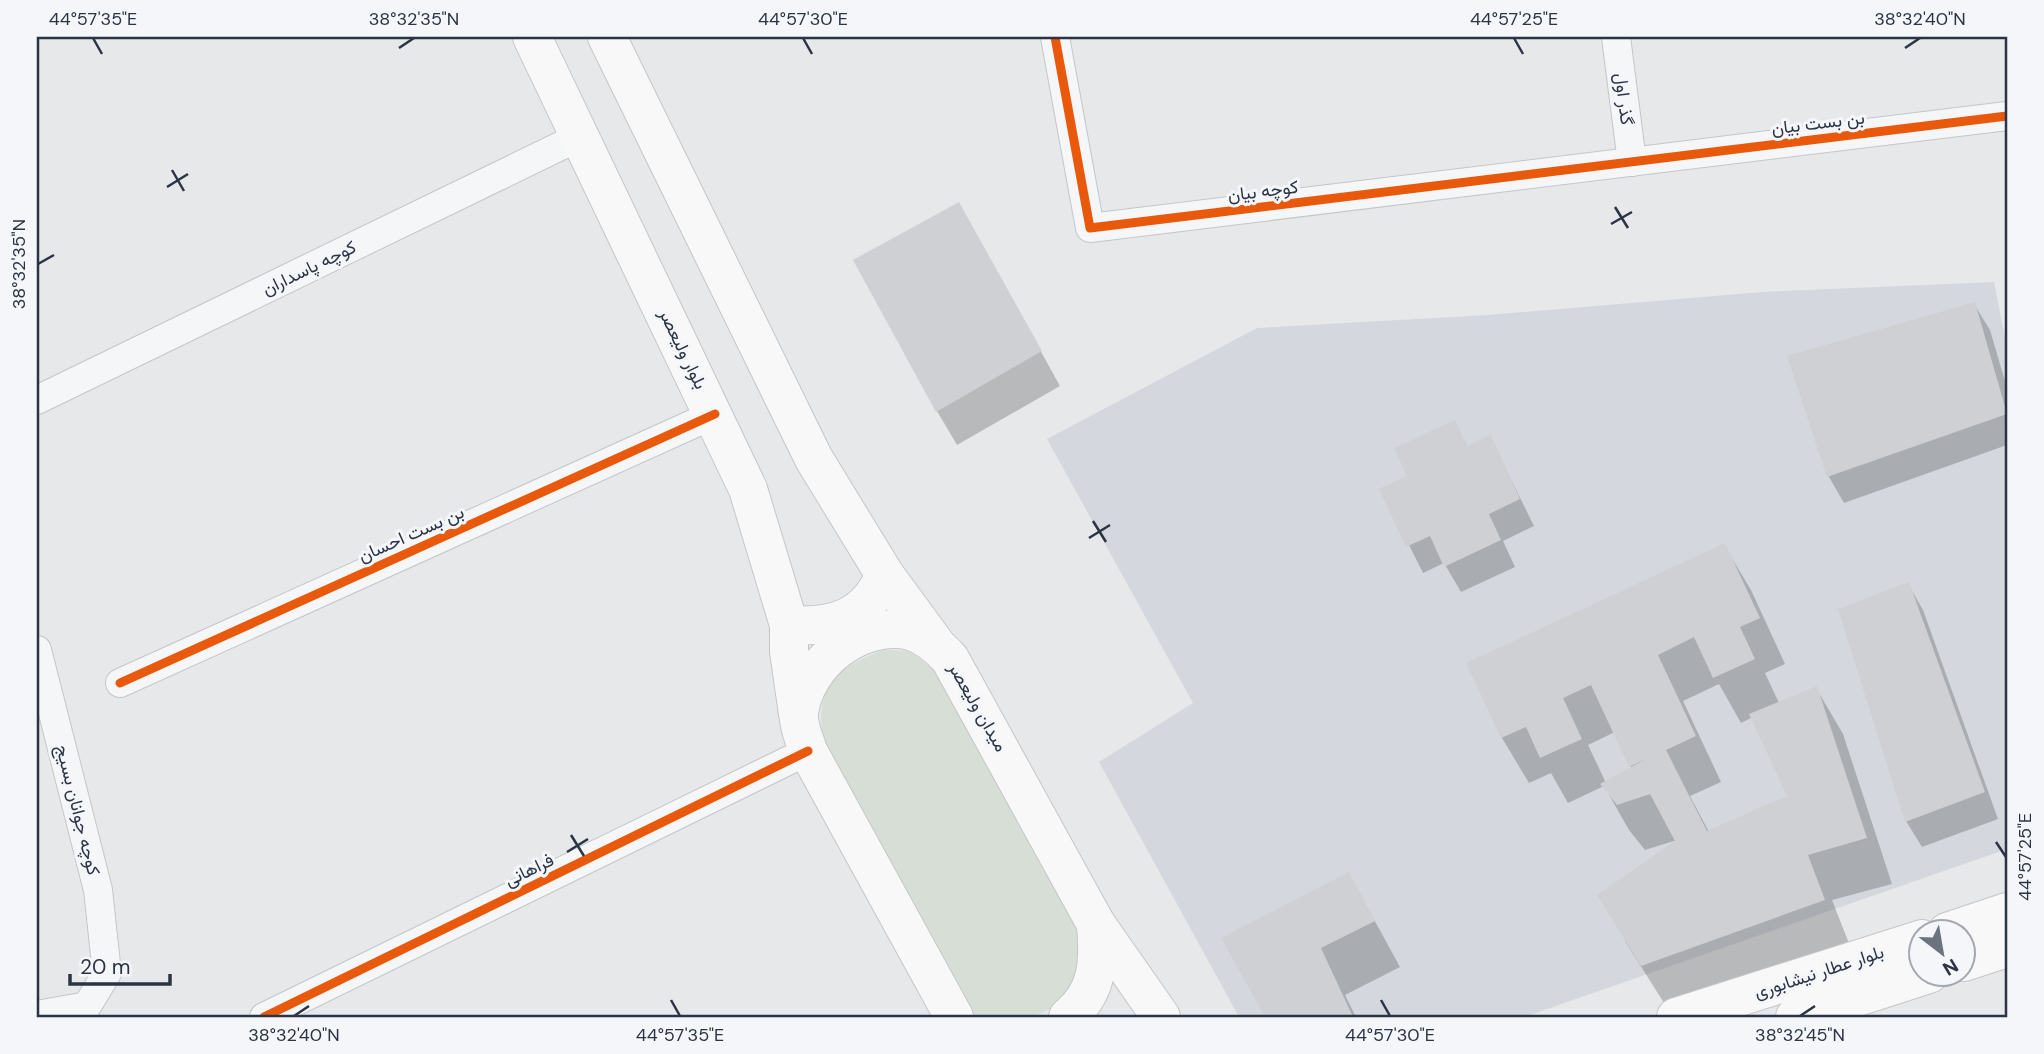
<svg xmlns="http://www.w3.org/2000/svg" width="2044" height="1054" font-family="'DM Sans',Vazirmatn,sans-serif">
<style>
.built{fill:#d4d7dd}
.green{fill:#d6ded6}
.shadow{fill:#0003;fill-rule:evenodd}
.building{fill:#ced0d3}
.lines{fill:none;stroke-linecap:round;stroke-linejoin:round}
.minor-casing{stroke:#c4c6c8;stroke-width:30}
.secondary-casing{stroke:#c4c6c8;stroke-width:40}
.minor{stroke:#f5f6f7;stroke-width:28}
.secondary{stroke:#f8f8f8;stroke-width:38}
.cycleway-casing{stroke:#f4f6f9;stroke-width:13}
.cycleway{stroke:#e8590c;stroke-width:9}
.ticks{fill:none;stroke:#2b3445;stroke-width:2.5}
.labels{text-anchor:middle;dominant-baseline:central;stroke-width:6;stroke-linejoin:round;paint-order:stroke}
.street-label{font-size:18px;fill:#2b3445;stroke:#f4f6f9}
.neatline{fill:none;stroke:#2b3445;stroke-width:2.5}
.ticks-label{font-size:18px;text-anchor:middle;fill:#2b3445}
</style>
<rect width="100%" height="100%" fill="#e6e8ea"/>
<polygon class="built" points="1994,282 2007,348 2007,849 1524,1017 1239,1017 1099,762 1193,703 1047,439 1257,328 1488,315 1762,292"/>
<path class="green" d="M883,650l28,1 26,22 137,246 11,37 -7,25 -19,24 -27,12h-56l-32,-26 -120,-246c-10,-57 7,-75 59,-95z"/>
<g class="shadow">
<polygon points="978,238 1060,386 957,445 937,411"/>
<polygon points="1974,304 1990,330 2007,388 2007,445 1844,503 1829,477 1789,358"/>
<polygon points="1454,423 1468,448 1490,437 1534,526 1503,541 1515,567 1461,592 1444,563 1423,573 1381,489 1409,477"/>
<path d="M1724,545l27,45 34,74 -20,9 14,30 37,-15 27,46 49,150 -60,16 18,46 -181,65 -44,-70 55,-102 -35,11 -16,-20 -25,-44 -36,17 -17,-30 -22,10 -27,-45 -33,-74zM1719,684l22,39 12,-6 37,79 -81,36 -19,-36 31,-14 -38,-81zM1615,732l17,37 -26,14 -18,-38z"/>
<polygon points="1908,584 1923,610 1998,819 1922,847 1906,821"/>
<polygon points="1349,874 1400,967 1345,995 1356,1017 1267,1017 1223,939"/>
</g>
<g class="building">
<polygon points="959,202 1042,351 936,412 853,260"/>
<polygon points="1975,302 2007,414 1827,477 1787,356"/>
<polygon points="1455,420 1467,446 1491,435 1520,499 1489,514 1501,540 1444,567 1430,536 1406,547 1379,489 1407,476 1394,448"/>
<polygon points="1725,543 1760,618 1740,627 1755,659 1713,678 1694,637 1658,655 1696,736 1666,750 1707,831 1787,796 1749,714 1817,686 1867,838 1808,855 1825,900 1641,966 1597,895 1675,841 1650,794 1617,805 1600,784 1646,759 1629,767 1591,685 1563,698 1582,739 1540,758 1526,727 1501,738 1466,663"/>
<polygon points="1909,582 1985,792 1905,822 1838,609"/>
<polygon points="1349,872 1375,921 1321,948 1353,1017 1265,1017 1221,938"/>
</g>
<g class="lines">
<g class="minor-casing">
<g id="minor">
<polyline points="1055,37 1090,228 2007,116"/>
<polyline points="1616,37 1632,162"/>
<polyline points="37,400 581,136"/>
<polyline points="37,650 98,890 107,973 87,1006 37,1015"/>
<polyline points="120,683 715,414"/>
<polyline points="264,1017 808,751"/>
</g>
</g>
<g class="secondary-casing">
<g id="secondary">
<polyline points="532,37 748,489 789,625 789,651 798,714"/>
<polyline points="607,37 814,459 885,575 935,643"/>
<path d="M789,625c45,3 77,-7 96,-50"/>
<polyline points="1096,924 1161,1017"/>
<polyline points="1947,932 2007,912"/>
<polyline points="1964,962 2007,948"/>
<path d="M954,1017l-146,-266c-3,-11 -10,-25 -9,-37 5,-50 61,-95 112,-83 16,5 28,16 39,28l146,265c3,36 3,68 -28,93"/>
<polyline points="1676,1017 1922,939"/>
<polyline points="1795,1017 1929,974"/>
</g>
</g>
<use href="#minor" class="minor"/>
<use href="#secondary" class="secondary"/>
<g class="cycleway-casing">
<g id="cycleway">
<polyline points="1055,37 1090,228 2007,116"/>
<polyline points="120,683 715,414"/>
<polyline points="264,1017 808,751"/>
</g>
</g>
<use href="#cycleway" class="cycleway"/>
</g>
<path class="ticks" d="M93,38l9,16M803,38l9,16M1514,38l9,16M399,48l15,-10M1905,48l15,-10M172,170l12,21M167,187l21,-13M1615,207l13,21M1611,224l21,-12M38,264l16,-9M1093,521l13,21M1089,538l21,-13M571,835l13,21M1996,842l10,15M567,852l21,-13M671,1000l9,16M1381,1000l9,16M294,1016l15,-10M1800,1016l15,-10"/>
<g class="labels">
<g class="street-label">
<text transform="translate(1624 99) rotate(83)">گذر اول</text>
<text transform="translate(1818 123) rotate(-7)">بن بست بیان</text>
<text transform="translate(1263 191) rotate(-7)">کوچه بیان</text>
<text transform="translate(309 268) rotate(-26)">کوچه پاسداران</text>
<text transform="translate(683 349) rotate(64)">بلوار ولیعصر</text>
<text transform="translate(411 534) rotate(-24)">بن بست احسان</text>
<text transform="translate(978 707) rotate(60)">میدان ولیعصر</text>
<text transform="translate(78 810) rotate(76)">کوچه جوانان بسیج</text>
<text transform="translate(529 870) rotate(-26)">فراهانی</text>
<text transform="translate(1819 972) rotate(-18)">بلوار عطار نیشابوری</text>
</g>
</g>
<rect width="2044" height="1054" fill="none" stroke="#f4f6f9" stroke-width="77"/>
<g transform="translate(1942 953) rotate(149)"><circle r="33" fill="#f4f6f9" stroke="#a4a8b1" stroke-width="2"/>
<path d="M0-5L12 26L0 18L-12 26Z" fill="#6c737f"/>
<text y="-10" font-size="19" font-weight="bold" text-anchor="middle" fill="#2b3445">N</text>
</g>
<path d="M70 974v10h100v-10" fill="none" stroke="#2b3445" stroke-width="3.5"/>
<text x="80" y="974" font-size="21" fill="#2b3445" stroke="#f4f6f9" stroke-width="5" paint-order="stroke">20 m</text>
<rect x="38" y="38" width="1968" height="978" class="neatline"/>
<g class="ticks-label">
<text x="93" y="25">44°57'35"E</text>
<text x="414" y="25">38°32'35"N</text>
<text x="803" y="25">44°57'30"E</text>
<text x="1514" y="25">44°57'25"E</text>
<text x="1920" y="25">38°32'40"N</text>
<text transform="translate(19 264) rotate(-90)" y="6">38°32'35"N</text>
<text transform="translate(2025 857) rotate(-90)" y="6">44°57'25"E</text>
<text x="294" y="1041">38°32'40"N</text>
<text x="680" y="1041">44°57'35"E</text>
<text x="1390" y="1041">44°57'30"E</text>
<text x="1800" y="1041">38°32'45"N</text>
</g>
</svg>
